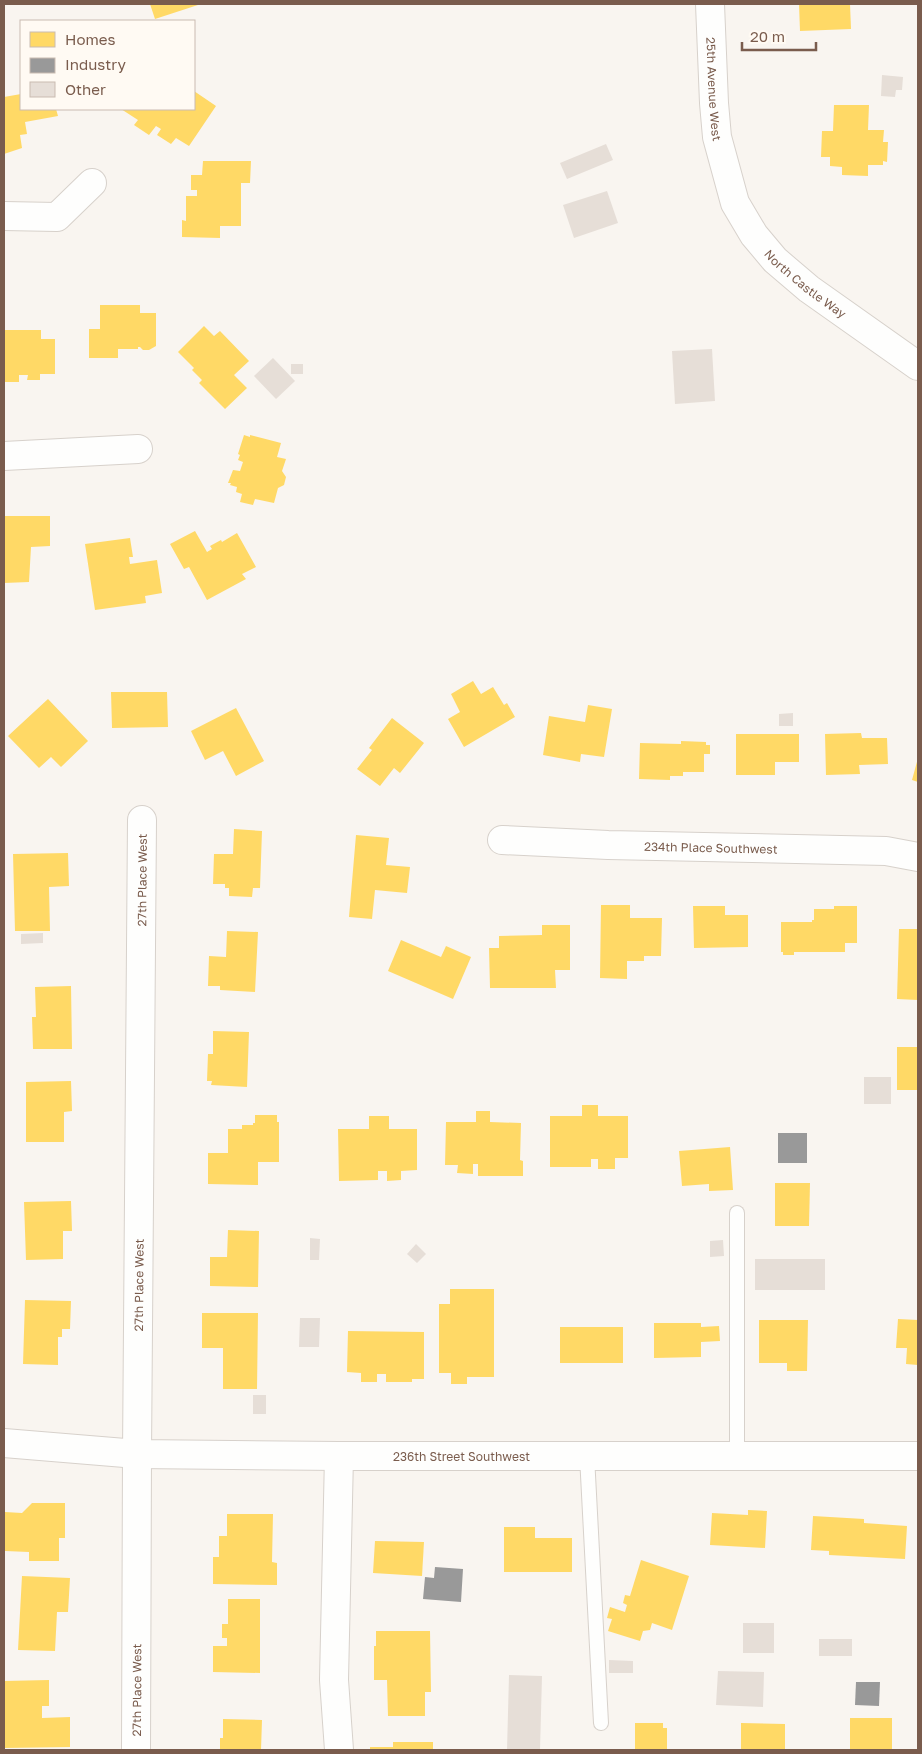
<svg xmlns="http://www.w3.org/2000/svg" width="922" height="1754" font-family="'Golos Text',sans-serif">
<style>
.homes{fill:#ffd966}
.industry{fill:#999}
.building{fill:#e6ded7}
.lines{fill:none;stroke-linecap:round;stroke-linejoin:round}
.service-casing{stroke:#d7d1cb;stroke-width:16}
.minor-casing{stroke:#d7d1cb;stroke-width:30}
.tertiary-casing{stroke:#d7d1cb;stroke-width:30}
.service{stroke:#fefefd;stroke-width:14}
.minor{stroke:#fefefd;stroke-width:28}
.tertiary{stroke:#fefefd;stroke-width:28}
.labels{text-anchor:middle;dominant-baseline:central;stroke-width:5;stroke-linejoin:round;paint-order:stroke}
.street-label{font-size:12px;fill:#7a5c4d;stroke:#fffaf3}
</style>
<rect width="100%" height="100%" fill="#f9f5f0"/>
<g class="homes">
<polygon points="150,4 201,4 155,19"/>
<polygon points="799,4 850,4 851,29 800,31"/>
<polygon points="194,91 216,106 189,146 176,138 171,144 157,135 161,129 156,126 149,135 134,125 138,120 121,109 194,109"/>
<polygon points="21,94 21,109 56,109 58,116 25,122 27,134 20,135 22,148 4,154 4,97"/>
<polygon points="834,105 869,105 868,130 884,130 883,142 888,142 887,162 883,161 883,165 868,165 868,176 842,175 842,167 830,166 830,157 821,157 822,131 833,131"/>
<polygon points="203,161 251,161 250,183 241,183 241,226 220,226 220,238 182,237 182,220 186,221 186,196 197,196 197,190 191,190 191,175 202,175"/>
<polygon points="100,305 140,305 140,313 156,313 156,346 149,350 143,350 140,347 138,347 138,349 118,349 118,358 89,358 89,329 100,329"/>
<polygon points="204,326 214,336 220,331 249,361 234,375 247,388 225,409 199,383 202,380 192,370 194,368 178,352"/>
<polygon points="4,330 41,330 41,339 55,339 55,374 40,374 40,380 27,380 28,375 19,375 19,382 4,382"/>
<polygon points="244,435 250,437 250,435 281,443 277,457 286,459 282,471 286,477 284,485 278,488 274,503 255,499 253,505 240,502 242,494 236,492 237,487 230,485 231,483 228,483 233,470 240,471 243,462 238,460 240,455 238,454"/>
<polygon points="4,516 50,516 50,546 31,547 29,582 4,583"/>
<polygon points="195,531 207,552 212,549 210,546 221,540 222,542 237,533 256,567 242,574 246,579 207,600 189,567 184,569 170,544"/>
<polygon points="130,538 133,557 129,557 130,564 157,560 162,593 145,596 146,603 95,610 85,544"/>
<polygon points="473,681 481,694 493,687 504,705 507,703 515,717 464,747 448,719 460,712 451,694"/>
<polygon points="111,692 167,692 168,727 112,728"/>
<polygon points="48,699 88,741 61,767 51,757 39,768 8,736"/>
<polygon points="588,705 612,709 604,757 581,754 580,762 543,755 549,716 585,722"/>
<polygon points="236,708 264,761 236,776 223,751 205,760 191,731"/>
<polygon points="392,718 424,743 400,773 394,768 380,786 357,769 372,750 369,748"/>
<polygon points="861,733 862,738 887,738 888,764 859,765 860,774 826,775 825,734"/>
<polygon points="736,734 799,734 799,762 775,762 775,775 736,775"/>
<polygon points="681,741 706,742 706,745 710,745 710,754 704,754 704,772 683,772 683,776 670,776 670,780 639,779 640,743 681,744"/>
<polygon points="918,758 918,782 912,780"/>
<polygon points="234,829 262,831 260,888 253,888 252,897 229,896 229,888 225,888 225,884 213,884 214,854 233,854"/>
<polygon points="356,835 389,838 386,865 410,867 407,893 375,890 372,919 349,917"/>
<polygon points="68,853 69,886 49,887 50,931 15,931 13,854"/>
<polygon points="601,905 630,905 630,918 662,918 661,956 644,956 644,961 627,961 627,979 600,978"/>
<polygon points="693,906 725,906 725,915 748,915 748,947 694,948"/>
<polygon points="834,906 857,906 857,943 845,943 845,952 794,952 794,955 783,955 783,952 781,952 781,922 812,922 812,920 814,920 814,909 834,909"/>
<polygon points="542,925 570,925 570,970 555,970 556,988 490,988 489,948 499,948 499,936 542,935"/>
<polygon points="899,929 918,929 918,1000 897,999"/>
<polygon points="227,931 258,932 255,992 220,990 220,986 208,986 209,956 226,957"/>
<polygon points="401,940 441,957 446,946 471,957 453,999 388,971"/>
<polygon points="71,986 72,1049 33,1049 32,1017 36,1017 35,987"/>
<polygon points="213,1031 249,1032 247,1087 211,1085 212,1081 207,1081 208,1054 213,1054"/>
<rect x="897" y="1047" width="21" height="43"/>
<polygon points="71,1081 72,1111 64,1112 64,1142 26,1142 26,1082"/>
<polygon points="582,1105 598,1105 598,1116 628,1116 628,1158 615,1158 615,1169 598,1169 598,1159 591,1159 591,1167 550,1167 550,1116 582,1116"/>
<polygon points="476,1111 490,1111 490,1122 521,1123 520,1160 523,1161 523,1176 478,1176 478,1164 473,1164 473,1174 457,1173 458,1165 445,1165 446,1122 476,1122"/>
<polygon points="255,1115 277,1115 277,1122 279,1122 279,1162 258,1162 258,1185 208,1184 208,1153 228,1153 228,1129 242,1129 242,1125 253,1125 253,1123 255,1123"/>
<polygon points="369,1116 389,1116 389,1129 417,1129 417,1170 401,1171 401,1180 387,1181 387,1171 378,1171 378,1180 339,1181 338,1129 369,1129"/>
<polygon points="730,1147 733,1190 709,1191 709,1184 682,1186 679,1151"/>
<polygon points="775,1183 810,1183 809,1226 775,1226"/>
<polygon points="71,1201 72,1231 63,1231 63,1259 26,1260 24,1202"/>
<polygon points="228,1230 259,1231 258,1287 210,1286 210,1257 227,1257"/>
<polygon points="450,1289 494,1289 494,1377 467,1377 467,1384 451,1384 451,1373 439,1373 439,1304 450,1304"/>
<polygon points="25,1300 71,1301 70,1329 62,1329 62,1337 58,1337 58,1365 23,1364"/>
<polygon points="202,1313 258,1313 257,1389 223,1389 223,1348 202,1348"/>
<polygon points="898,1319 918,1320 918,1365 906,1364 907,1348 896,1348"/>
<polygon points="759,1320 808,1320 807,1371 787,1371 787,1363 759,1363"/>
<polygon points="654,1323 701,1323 701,1327 719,1326 720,1341 701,1342 701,1357 654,1358"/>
<rect x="560" y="1327" width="63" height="36"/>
<polygon points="348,1331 424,1332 424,1379 412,1379 412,1382 386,1382 386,1374 377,1374 377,1382 361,1382 361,1373 347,1372"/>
<polygon points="32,1503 65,1503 65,1538 59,1538 59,1561 29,1561 29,1552 5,1551 5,1512 22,1513"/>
<polygon points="748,1510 767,1511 765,1548 710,1545 712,1513 748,1515"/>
<polygon points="227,1514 273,1514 272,1562 277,1563 277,1585 213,1584 213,1557 219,1557 219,1536 227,1536"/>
<polygon points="813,1516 864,1519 864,1523 907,1526 905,1559 829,1555 829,1551 811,1550"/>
<polygon points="504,1527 535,1527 535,1538 572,1538 572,1572 504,1572"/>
<polygon points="375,1541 424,1542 422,1576 373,1573"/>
<polygon points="641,1560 689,1576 672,1630 652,1623 650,1630 643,1631 640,1641 608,1631 612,1619 607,1618 610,1607 625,1612 627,1605 623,1603 625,1595 630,1596"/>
<polygon points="22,1576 70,1578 68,1612 57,1612 55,1651 18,1650"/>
<polygon points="228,1599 260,1599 260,1673 213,1672 213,1646 227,1646 227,1638 222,1638 222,1624 228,1624"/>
<polygon points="376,1631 430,1631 431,1692 425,1692 425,1716 388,1716 387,1680 374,1680 374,1646 376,1646"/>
<polygon points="49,1680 49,1706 42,1706 42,1718 70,1717 70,1747 4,1748 4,1681"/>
<polygon points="850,1718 892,1718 892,1750 850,1749"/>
<polygon points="223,1719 262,1720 261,1750 220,1750 220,1738 223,1738"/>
<polygon points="635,1723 663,1723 663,1728 667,1728 667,1750 635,1750"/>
<polygon points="741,1723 785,1724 785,1750 741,1750"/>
<polygon points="393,1742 433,1742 433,1750 370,1750 370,1747 393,1747"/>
</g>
<g class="industry">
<rect x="778" y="1133" width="29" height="30"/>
<polygon points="435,1567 463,1569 461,1602 423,1599 425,1577 434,1578"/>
<polygon points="856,1682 880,1682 879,1706 855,1705"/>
</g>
<g class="building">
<polygon points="882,75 903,77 902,90 896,90 895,97 881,96"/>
<polygon points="606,144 613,160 567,179 560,163"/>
<polygon points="607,191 618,223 574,238 563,205"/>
<polygon points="712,349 715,401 675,404 672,351"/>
<polygon points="273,358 295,381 276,399 254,376"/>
<rect x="291" y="364" width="12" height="10"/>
<polygon points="793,713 793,726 779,726 779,714"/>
<polygon points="43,933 43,943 21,944 21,934"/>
<rect x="864" y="1077" width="27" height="27"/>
<polygon points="310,1238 320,1239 319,1260 310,1260"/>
<polygon points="723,1240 724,1256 710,1257 710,1241"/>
<polygon points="416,1244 426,1254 417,1263 407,1254"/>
<rect x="755" y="1259" width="70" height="31"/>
<polygon points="300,1318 320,1318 319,1347 299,1347"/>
<rect x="253" y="1395" width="13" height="19"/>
<rect x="743" y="1623" width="31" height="30"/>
<rect x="819" y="1639" width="33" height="17"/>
<polygon points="609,1660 633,1661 633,1673 609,1673"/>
<polygon points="718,1671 764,1672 763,1707 716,1705"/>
<polygon points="509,1675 542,1676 540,1750 507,1750"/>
</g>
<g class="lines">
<g class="service-casing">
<g id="service">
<polyline points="737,1213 737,1456"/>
<polyline points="587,1456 601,1723"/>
</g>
</g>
<g class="minor-casing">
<g id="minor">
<polyline points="4,216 57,217 92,183"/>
<polyline points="4,456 138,449"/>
<path id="s1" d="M502,840l106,5 278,6 32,6"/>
<path id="s2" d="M136,1750l1,-296 5,-634"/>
<polyline points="339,1750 334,1680 339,1456"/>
</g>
</g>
<g class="tertiary-casing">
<g id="tertiary">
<path id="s3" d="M710,4l4,99 3,34 18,66 19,32 21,25 34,29 109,77"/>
<path id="s4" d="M4,1443l133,11 202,2h579"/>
</g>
</g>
<use href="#service" class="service"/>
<use href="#minor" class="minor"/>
<use href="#tertiary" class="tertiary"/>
</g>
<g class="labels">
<g class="street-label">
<text stroke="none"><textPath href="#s3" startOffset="85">25th Avenue West</textPath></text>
<text stroke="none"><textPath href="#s3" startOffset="310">North Castle Way</textPath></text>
<text stroke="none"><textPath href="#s1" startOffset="209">234th Place Southwest</textPath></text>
<text stroke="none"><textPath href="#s2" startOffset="870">27th Place West</textPath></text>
<text stroke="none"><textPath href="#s2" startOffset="465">27th Place West</textPath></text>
<text stroke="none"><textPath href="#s4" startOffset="458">236th Street Southwest</textPath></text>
<text stroke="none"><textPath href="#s2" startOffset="60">27th Place West</textPath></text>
</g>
</g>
<rect width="922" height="1754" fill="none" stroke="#7a5c4d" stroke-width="10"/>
<rect x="20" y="20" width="175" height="90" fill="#fffaf3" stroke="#cabbb1"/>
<rect x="30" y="32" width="25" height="15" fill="#ffd966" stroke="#cabbb1"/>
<text x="65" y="45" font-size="15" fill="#7a5c4d">Homes</text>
<rect x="30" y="58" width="25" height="15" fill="#999999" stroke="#cabbb1"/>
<text x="65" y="70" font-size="15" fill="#7a5c4d">Industry</text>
<rect x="30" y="82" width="25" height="15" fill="#e6ded7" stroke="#cabbb1"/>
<text x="65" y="95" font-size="15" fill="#7a5c4d">Other</text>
<path d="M742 42v8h74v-8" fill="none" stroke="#7a5c4d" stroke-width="2.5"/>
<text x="750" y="42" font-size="15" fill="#7a5c4d" stroke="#fffaf3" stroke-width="4" paint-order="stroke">20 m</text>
</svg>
